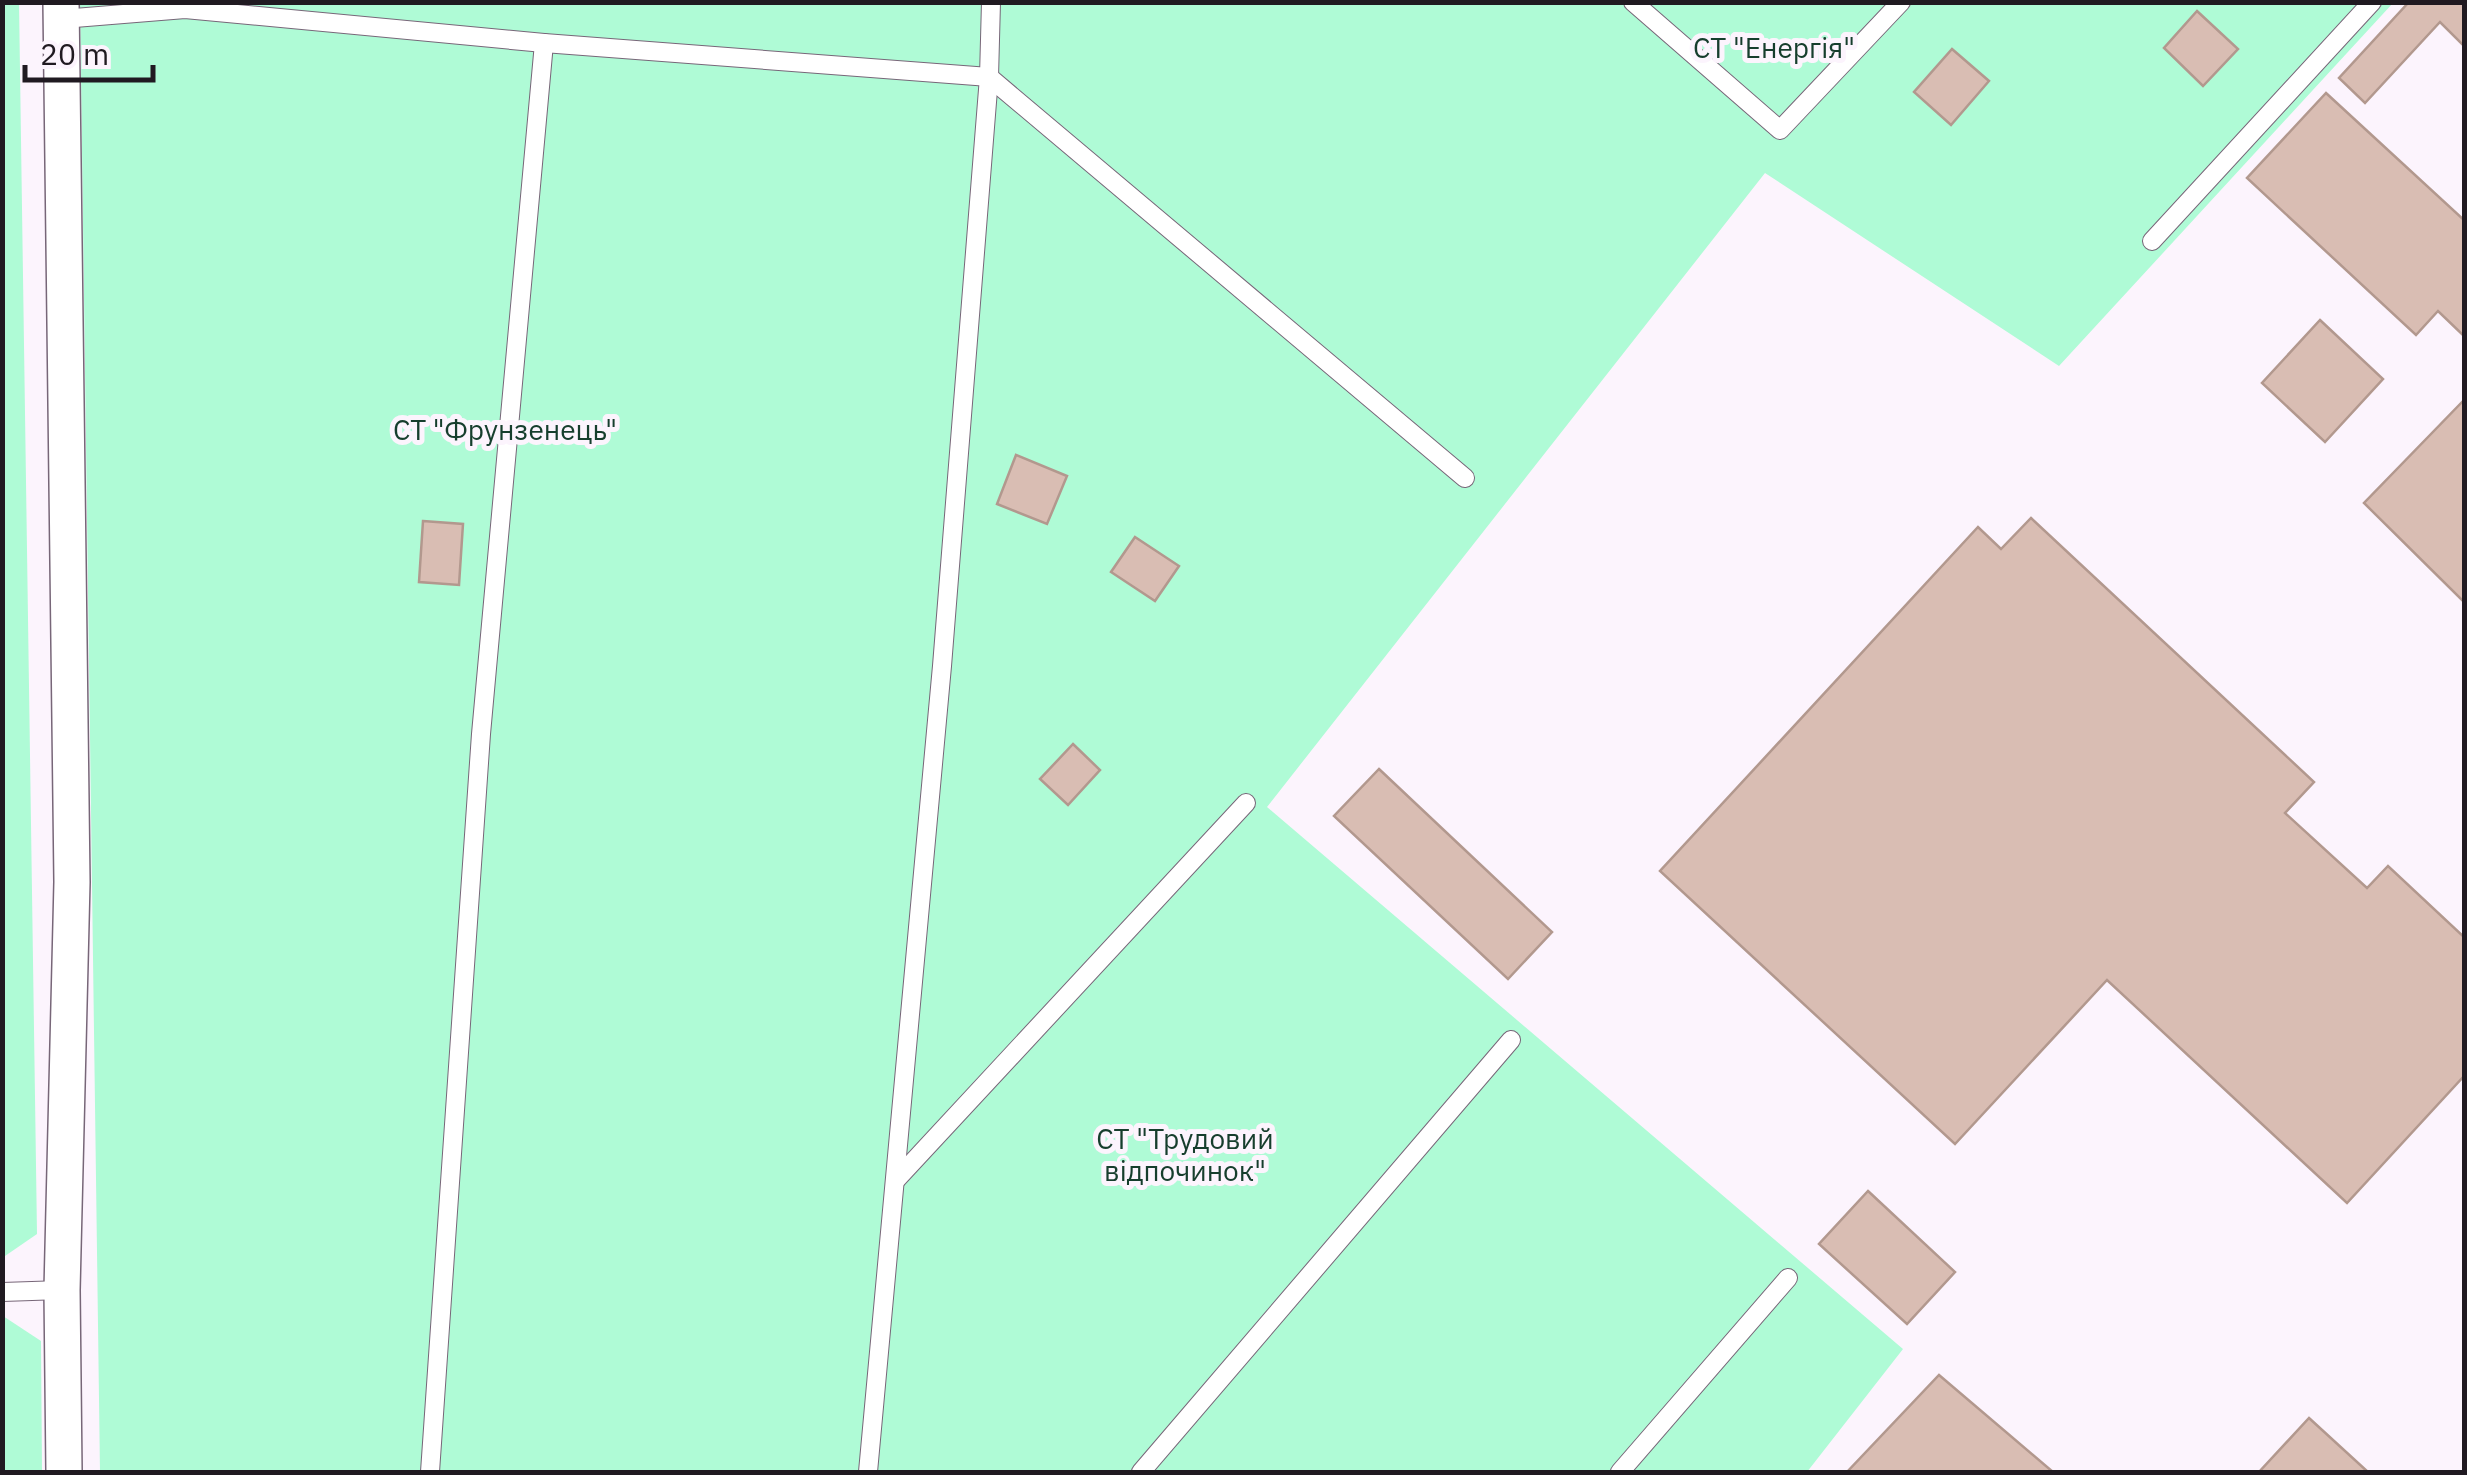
<svg xmlns="http://www.w3.org/2000/svg" width="2467" height="1475" font-family="'IBM Plex Sans',sans-serif">
<style>
.green{fill:#affbd6}
.building{fill:#d9bdb3;stroke:#b2988e;stroke-width:2.5}
.lines{fill:none;stroke-linecap:round;stroke-linejoin:round}
.lane-casing{stroke:#776678;stroke-width:20}
.street-casing{stroke:#776678;stroke-width:38}
.lane{stroke:#fff;stroke-width:18}
.street{stroke:#fff;stroke-width:35}
.labels{text-anchor:middle;dominant-baseline:central;stroke-width:10;stroke-linejoin:round;paint-order:stroke}
.park-label{font-size:28px;fill:#163e2d;stroke:#fcf4fd}
</style>
<rect width="100%" height="100%" fill="#fcf4fd"/>
<g class="green">
<polygon points="19,2 37,1234 5,1256 3,1300 2,3"/>
<polygon points="80,3 2393,3 2059,366 1765,173 1267,807 1903,1349 1807,1472 100,1472"/>
<polygon points="3,1316 41,1341 42,1472 3,1472"/>
</g>
<g class="building">
<polygon points="2409,2 2464,2 2464,46 2440,22 2365,103 2339,78"/>
<polygon points="2197,11 2238,49 2203,86 2164,48"/>
<polygon points="1952,49 1989,81 1951,125 1914,92"/>
<polygon points="2326,93 2464,220 2464,336 2438,311 2416,335 2247,178"/>
<polygon points="2320,320 2383,379 2325,442 2262,383"/>
<polygon points="2464,400 2464,602 2364,503"/>
<polygon points="1016,455 1067,476 1047,524 997,504"/>
<polygon points="2031,518 2314,782 2285,813 2367,888 2388,866 2464,937 2464,1076 2347,1203 2107,980 1955,1144 1660,871 1978,527 2001,549"/>
<polygon points="423,521 463,524 459,585 419,582"/>
<polygon points="1135,537 1179,566 1155,601 1111,572"/>
<polygon points="1073,744 1100,770 1068,805 1040,779"/>
<polygon points="1379,769 1552,932 1508,979 1334,816"/>
<polygon points="1868,1191 1955,1272 1907,1324 1819,1244"/>
<polygon points="1939,1375 2053,1472 1847,1472"/>
<polygon points="2309,1418 2368,1472 2259,1472"/>
</g>
<g class="lines">
<g class="lane-casing">
<g id="lane">
<polyline points="1633,2 1780,130 1901,2"/>
<polyline points="62,19 185,9 544,43 989,77 1465,478"/>
<polyline points="2152,241 2372,2"/>
<polyline points="896,1180 1246,803"/>
<polyline points="2,1292 62,1290"/>
<polyline points="430,1472 481,734 544,43"/>
<polyline points="868,1472 942,666 989,77 991,2"/>
<polyline points="1141,1472 1511,1040"/>
<polyline points="1620,1472 1788,1278"/>
</g>
</g>
<g class="street-casing">
<polyline id="street" points="61,2 72,882 62,1290 64,1472"/>
</g>
<use href="#lane" class="lane"/>
<use href="#street" class="street"/>
</g>
<g class="labels">
<g class="park-label">
<text x="1774" y="47">СТ "Енергія"</text>
<text x="505" y="429">СТ "Фрунзенець"</text>
<text x="1185" y="1138">СТ "Трудовий<tspan x="1185" dy="32">відпочинок"</tspan></text>
</g>
</g>
<rect width="2467" height="1475" fill="none" stroke="#201a21" stroke-width="10"/>
<path d="M25 65v15h128v-15" fill="none" stroke="#201a21" stroke-width="5"/>
<text x="40" y="65" font-size="30" fill="#201a21" stroke="#fcf4fd" stroke-width="8" paint-order="stroke">20 m</text>
</svg>
